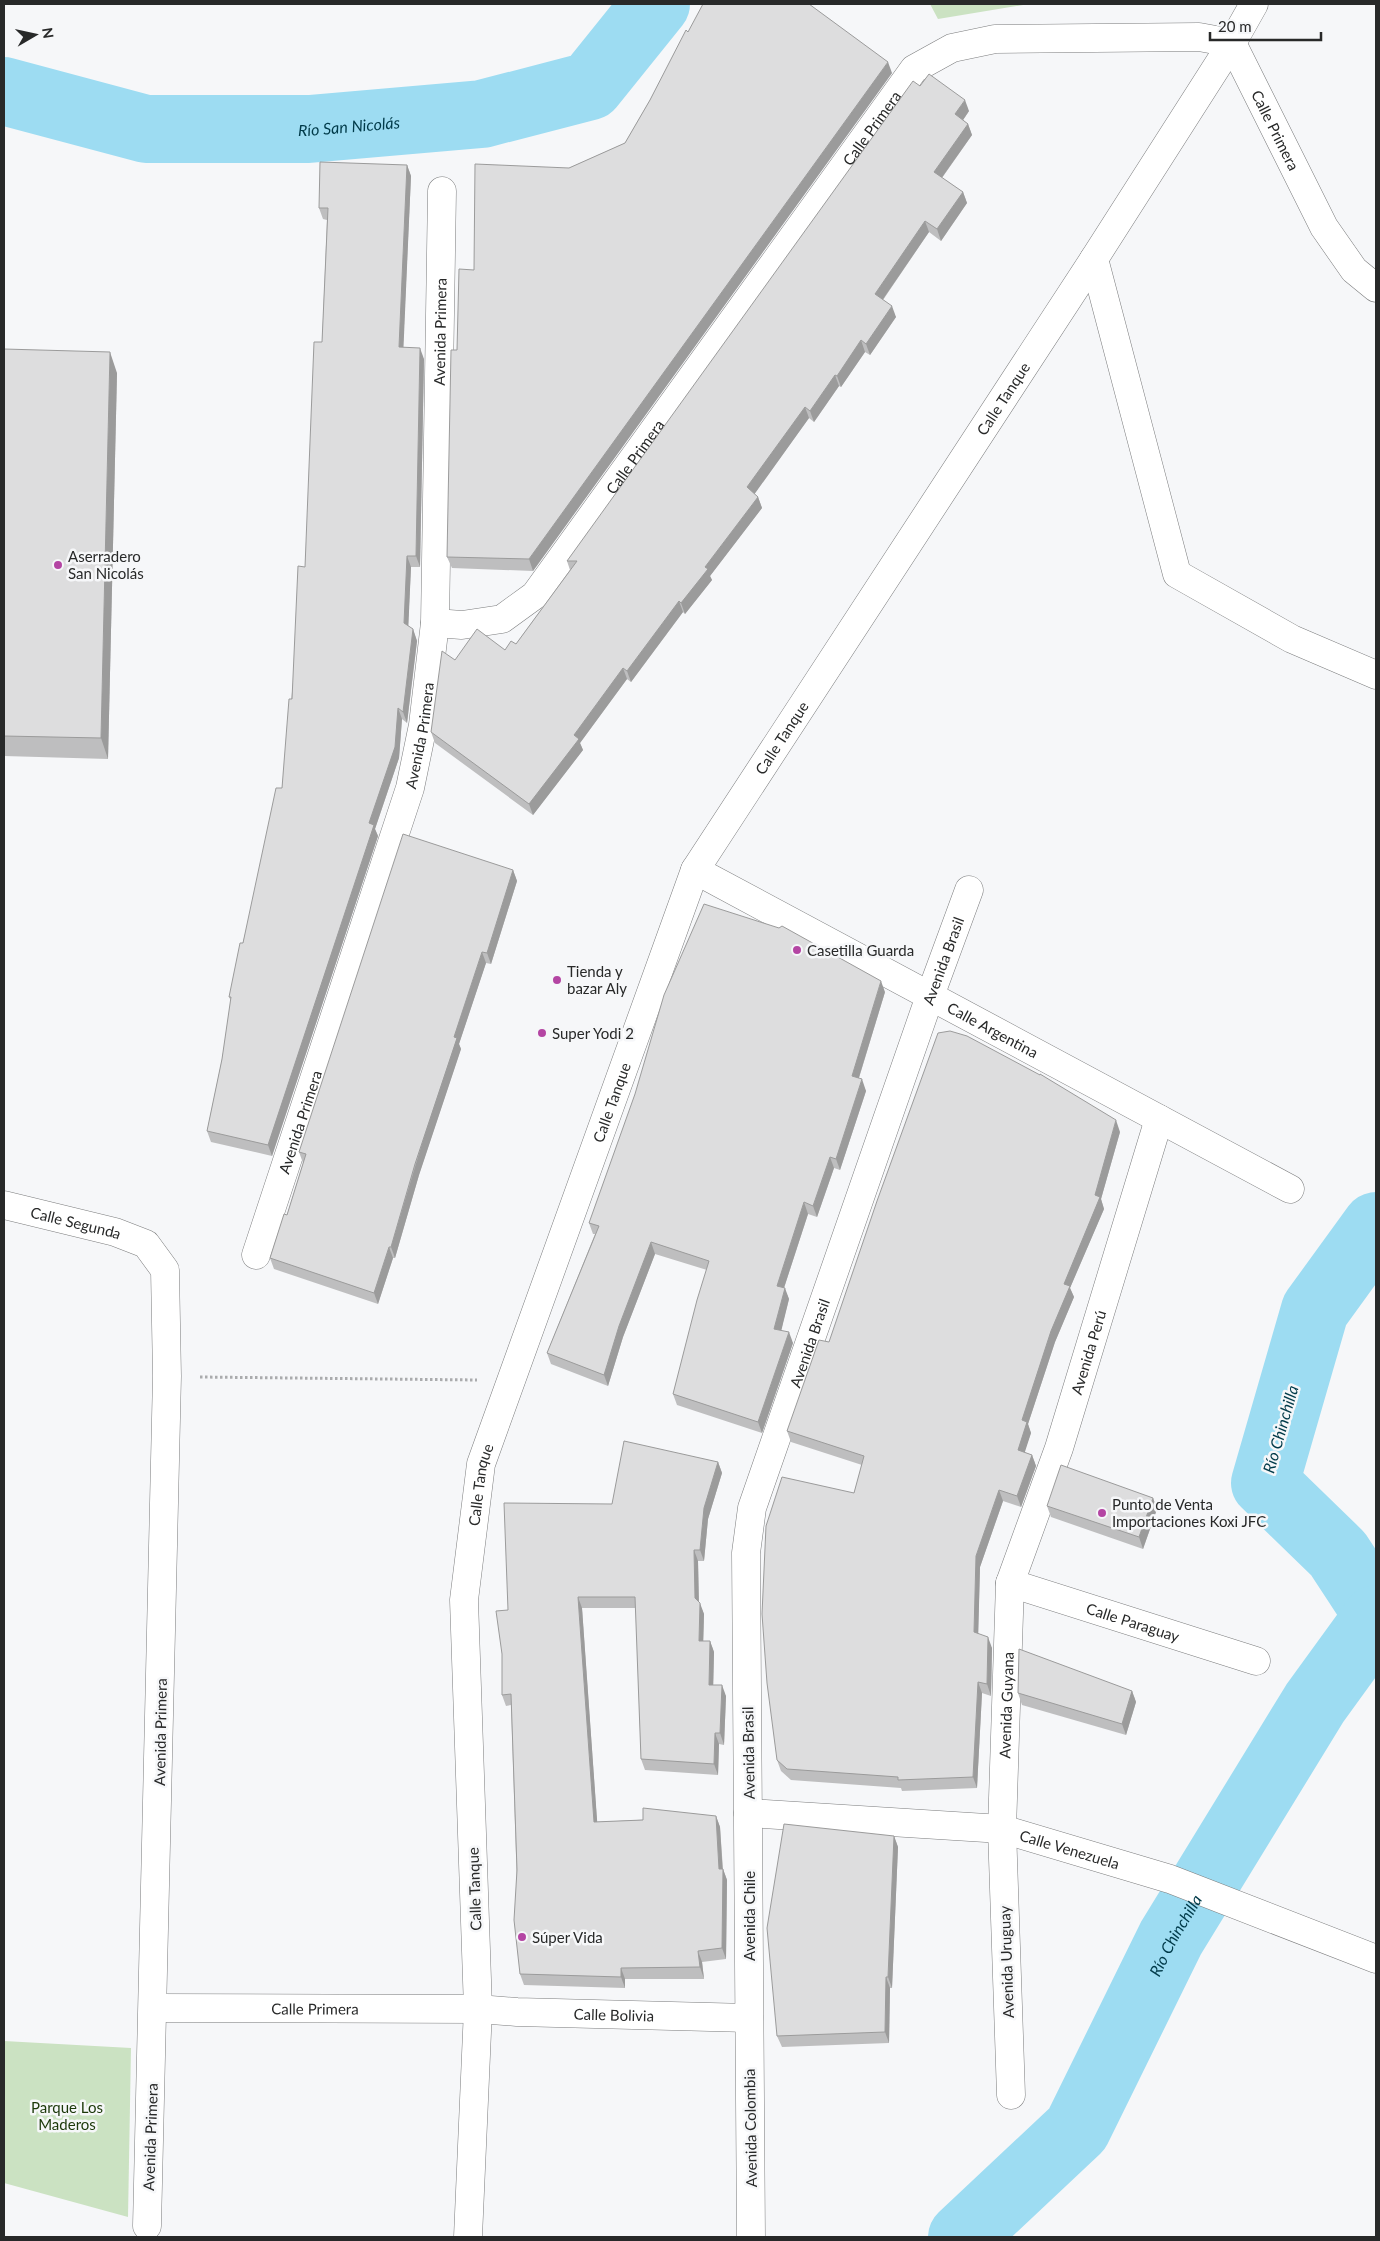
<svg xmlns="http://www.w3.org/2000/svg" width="1380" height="2241" font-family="Lato,sans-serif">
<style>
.green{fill:#cbe2c2}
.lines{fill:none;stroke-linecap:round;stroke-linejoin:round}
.river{stroke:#9ddcf2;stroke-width:68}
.minor-casing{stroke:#7c7d7e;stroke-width:29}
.path{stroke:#aaabad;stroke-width:3;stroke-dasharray:2.5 2.5;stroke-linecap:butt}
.minor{stroke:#fff;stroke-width:28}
.wall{fill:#bebebf}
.shaded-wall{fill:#9b9b9b}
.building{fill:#ddddde;stroke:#9b9b9b}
.poi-dot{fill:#b445a3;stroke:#f6f7f9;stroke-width:2}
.labels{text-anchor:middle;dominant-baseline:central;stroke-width:5;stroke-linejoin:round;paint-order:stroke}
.street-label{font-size:15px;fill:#282929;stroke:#f6f7f9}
.poi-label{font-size:15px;fill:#282929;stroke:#f6f7f9;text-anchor:start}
.park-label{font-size:15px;fill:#1b3809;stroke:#f6f7f9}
.water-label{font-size:16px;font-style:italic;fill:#003a49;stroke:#f6f7f9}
</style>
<rect width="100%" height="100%" fill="#f6f7f9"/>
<g class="green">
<polygon points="930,4 1029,4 938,19"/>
<polygon points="4,2041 131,2048 128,2217 4,2183"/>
</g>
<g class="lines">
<g class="river">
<path id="s1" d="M4,91l142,38h163l173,-15 108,-28 66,-82"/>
<polyline points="1376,1226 1315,1310 1265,1483 1338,1554 1376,1612"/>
<path id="s2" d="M962,2237l115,-108 94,-191 144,-235 61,-84"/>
</g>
<g class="minor-casing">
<g id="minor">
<polyline points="1094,259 1177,574 1292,639 1376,675"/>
<path id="s3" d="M435,623l27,2 40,-6 33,-24 379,-526 38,-21 43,-9 204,-2 33,6 92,184 30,43 22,18"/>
<path id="s4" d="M695,870l595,319"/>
<path id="s5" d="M4,1205l111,27 31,12 19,26 2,106 -20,850"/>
<path id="s6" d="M256,1255l154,-467 13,-63 12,-102 7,-432"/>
<path id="s7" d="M1010,1583l246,78"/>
<path id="s8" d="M748,1813l254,16 168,50 206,80"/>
<path id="s9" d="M153,2008l325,1 39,3 232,6"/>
<path id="s10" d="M1011,2095l-9,-266 8,-246 49,-135 100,-329"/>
<path id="s11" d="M468,2237l10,-228 -14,-409 17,-136 214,-594 399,-611 138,-216 22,-39"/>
<path id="s12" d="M751,2237l-5,-684 6,-45 178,-512 39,-106"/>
</g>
</g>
<polyline class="path" points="200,1377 477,1380"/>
<use href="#minor" class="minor"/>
</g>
<g class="wall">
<polygon points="688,32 892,73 533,571 452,568 447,557 457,350 474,270 569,168 625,143 650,100"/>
<polygon points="920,86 969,111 963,120 968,124 972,135 942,178 963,192 967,203 941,241 929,232 883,300 896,317 870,355 865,352 841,387 839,386 814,422 809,418 754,494 758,497 762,508 710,576 712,580 685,614 683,612 631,682 627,679 580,743 583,750 533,815 435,743 431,732 455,660 505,650 516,644 570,570 567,561"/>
<polygon points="407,165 411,176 403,347 424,359 420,567 411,567 408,626 413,629 417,641 407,723 402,719 399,758 375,829 378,836 272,1156 211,1142 207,1131 222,1059 231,1001 229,997 282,788 305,567 322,342 327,220 323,219 319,208"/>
<polygon points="4,349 117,373 108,759 4,756"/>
<polygon points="513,870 517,881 491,964 486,963 459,1044 461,1049 419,1175 395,1258 393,1258 378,1304 274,1269 270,1258 287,1215 303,1163 299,1152"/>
<polygon points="885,992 859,1078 866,1091 840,1170 834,1168 817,1217 808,1214 784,1288 789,1299 781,1330 793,1343 762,1433 677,1405 673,1394 707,1270 655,1254 623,1337 608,1386 551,1364 547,1353 595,1234 593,1234 589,1223"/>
<polygon points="1120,1132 1101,1199 1104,1209 1070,1288 1074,1297 1055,1342 1028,1424 1031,1433 1024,1452 1032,1455 1036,1466 1021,1507 1003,1501 980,1567 978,1633 992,1648 991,1696 982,1693 977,1788 902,1791 901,1788 791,1780 781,1771 777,1760 862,1465 791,1442 787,1431 829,1342"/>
<polygon points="718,1462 722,1473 708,1519 704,1561 698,1561 699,1603 704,1614 703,1641 710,1641 714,1652 713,1685 726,1696 724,1745 719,1744 718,1775 645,1770 641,1759 636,1608 582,1608 597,1822 716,1816 720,1827 723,1869 727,1880 726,1959 702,1962 704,1979 625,1979 625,1988 524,1985 520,1974 511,1705 506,1706 502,1695 508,1610 612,1504"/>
<polygon points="1153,1498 1157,1509 1143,1549 1051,1517 1047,1506"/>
<polygon points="1132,1691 1136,1702 1126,1735 1022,1705 1018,1693"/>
<polygon points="894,1836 898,1847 892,1988 890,1988 889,2043 782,2047 777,2036"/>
</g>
<g class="shaded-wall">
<polygon points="888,62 892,73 533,571 529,559"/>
<polygon points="965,100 969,111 959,126 955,114"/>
<polygon points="968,124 972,135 938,183 934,172"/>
<polygon points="407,165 411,176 403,358 399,347"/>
<polygon points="963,192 967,203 941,241 937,229"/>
<polygon points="925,221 929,232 879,305 875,294"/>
<polygon points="892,306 896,317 870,355 866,344"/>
<polygon points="861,340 865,352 841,387 837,376"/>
<polygon points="420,348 424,359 420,567 416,556"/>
<polygon points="110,352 117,373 108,759 101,738"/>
<polygon points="835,375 839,386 814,422 810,411"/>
<polygon points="805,407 809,418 751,499 747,487"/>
<polygon points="758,497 762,508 710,576 712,580 685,614 681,603 705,567"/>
<polygon points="407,556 411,567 408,634 404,623"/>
<polygon points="679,601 683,612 631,682 627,671"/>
<polygon points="413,629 417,641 407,723 403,712"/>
<polygon points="623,668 627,679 580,743 583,750 533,815 529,804 574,735"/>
<polygon points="398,708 402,719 399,758 375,829 378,836 272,1156 268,1145 369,823"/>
<polygon points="513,870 517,881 491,964 487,953"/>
<polygon points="482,952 486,963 459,1044 461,1049 419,1175 395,1258 391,1247 454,1037"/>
<polygon points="881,981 885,992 856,1087 852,1076"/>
<polygon points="862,1079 866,1091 840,1170 836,1159"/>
<polygon points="1116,1120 1120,1132 1101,1199 1104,1209 1070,1288 1074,1297 1055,1342 1028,1424 1031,1433 1022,1461 1018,1450 1022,1420 1064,1284 1095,1195"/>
<polygon points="830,1157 834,1168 817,1217 813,1206"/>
<polygon points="804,1202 808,1214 781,1297 777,1286"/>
<polygon points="651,1242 655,1254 623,1337 608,1386 604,1375 619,1326"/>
<polygon points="389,1247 393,1258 378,1304 374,1293"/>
<polygon points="785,1288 789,1299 779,1340 774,1329"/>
<polygon points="789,1332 793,1343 762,1433 758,1422"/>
<polygon points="1032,1455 1036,1466 1021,1507 1017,1496"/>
<polygon points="718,1462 722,1473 708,1519 704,1561 700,1550 704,1508"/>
<polygon points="999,1490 1003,1501 980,1567 978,1643 974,1632 976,1556"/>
<polygon points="1153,1498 1157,1509 1143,1549 1139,1537"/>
<polygon points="694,1550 698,1561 699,1609 695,1598"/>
<polygon points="578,1597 582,1608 598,1833 594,1822"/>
<polygon points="700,1603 704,1614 703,1652 699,1641"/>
<polygon points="988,1637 992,1648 991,1696 987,1684"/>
<polygon points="710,1641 714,1652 713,1696 709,1685"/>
<polygon points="978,1682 982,1693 977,1788 973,1777"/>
<polygon points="722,1685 726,1696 724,1745 720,1733"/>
<polygon points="1132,1691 1136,1702 1126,1735 1122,1724"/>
<polygon points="715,1733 719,1744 718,1775 714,1764"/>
<polygon points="716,1816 720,1827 723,1876 723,1869 727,1880 726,1959 722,1948 719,1869"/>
<polygon points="894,1836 898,1847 892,1988 888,1977"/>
<polygon points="698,1951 702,1962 704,1979 700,1967"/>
<polygon points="621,1968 625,1979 625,1988 621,1977"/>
<polygon points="886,1977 890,1988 889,2043 885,2032"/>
</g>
<g class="building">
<polygon points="703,4 809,4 888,62 529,559 447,557 451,350 457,350 459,269 474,270 475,164 569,168 625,143 650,100 686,30 688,32"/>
<polygon points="929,74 965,100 955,114 968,124 934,172 963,192 937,229 925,221 875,294 892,306 866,344 861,340 837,376 835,375 810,411 805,407 747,487 758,497 705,567 708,569 681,603 679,601 627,671 623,668 574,735 579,739 529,804 431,732 442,651 455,660 477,629 505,650 511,641 516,644 577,561 567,561 913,81 920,86"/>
<polygon points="320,162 407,165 399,347 420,348 416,556 407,556 404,623 413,629 403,712 398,708 395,747 369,823 374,825 268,1145 207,1131 222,1059 231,997 229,997 240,943 243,943 276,788 282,788 289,699 292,699 298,566 305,567 314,342 322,342 328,208 319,208"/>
<polygon points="4,349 110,352 101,738 4,736"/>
<polygon points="403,834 513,870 487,953 482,952 454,1037 457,1038 415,1164 391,1247 389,1247 374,1293 270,1258 284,1214 287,1215 306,1154 299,1152"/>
<polygon points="704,904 779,928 782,926 881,981 852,1076 862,1079 836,1159 830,1157 813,1206 804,1202 777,1286 785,1288 774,1329 789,1332 758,1422 673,1394 697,1300 709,1261 651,1242 619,1326 604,1375 547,1353 599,1226 589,1223 635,1094 664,995"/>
<polygon points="950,1031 967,1036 1040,1075 1040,1074 1116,1120 1095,1195 1100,1197 1064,1284 1070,1286 1051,1331 1022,1420 1027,1422 1018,1450 1032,1455 1017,1496 999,1490 976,1556 974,1632 988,1637 987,1684 978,1682 973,1777 898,1780 898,1777 787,1769 777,1760 767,1683 762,1614 766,1526 782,1477 854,1493 864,1456 787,1431 819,1340 829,1342 877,1201 938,1033"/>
<polygon points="624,1441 718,1462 704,1508 700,1550 694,1550 695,1598 700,1603 699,1641 710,1641 709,1685 722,1685 720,1733 715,1733 714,1764 641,1759 635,1597 578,1597 594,1822 643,1820 643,1808 716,1816 719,1869 723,1869 722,1948 698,1951 700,1967 621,1968 621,1977 520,1974 514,1920 517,1870 511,1694 502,1695 502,1654 496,1611 508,1610 504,1503 612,1504"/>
<polygon points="1061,1465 1153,1498 1139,1537 1047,1506"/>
<polygon points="1019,1649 1132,1691 1122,1724 1018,1693"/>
<polygon points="784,1824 894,1836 888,1977 886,1977 885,2032 777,2036 767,1928"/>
</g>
<g class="poi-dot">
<circle cx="58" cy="565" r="5"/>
<circle cx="797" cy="950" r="5"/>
<circle cx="557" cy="980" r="5"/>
<circle cx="542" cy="1033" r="5"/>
<circle cx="1102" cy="1513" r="5"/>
<circle cx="522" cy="1937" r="5"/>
</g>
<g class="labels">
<g class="street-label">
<text stroke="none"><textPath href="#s3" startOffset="684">Calle Primera</textPath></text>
<text stroke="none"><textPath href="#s3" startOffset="1179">Calle Primera</textPath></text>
<text stroke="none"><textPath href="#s6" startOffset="950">Avenida Primera</textPath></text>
<text stroke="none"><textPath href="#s11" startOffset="1969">Calle Tanque</textPath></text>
<text stroke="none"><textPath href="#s3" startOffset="279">Calle Primera</textPath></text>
<text stroke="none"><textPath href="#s6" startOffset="545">Avenida Primera</textPath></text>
<text stroke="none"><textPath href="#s11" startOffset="1564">Calle Tanque</textPath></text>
<text stroke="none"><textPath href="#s12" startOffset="1309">Avenida Brasil</textPath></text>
<text stroke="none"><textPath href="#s4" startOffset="338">Calle Argentina</textPath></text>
<text stroke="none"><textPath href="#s11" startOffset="1159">Calle Tanque</textPath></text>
<text stroke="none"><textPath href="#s6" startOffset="140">Avenida Primera</textPath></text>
<text stroke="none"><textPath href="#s5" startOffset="74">Calle Segunda</textPath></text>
<text stroke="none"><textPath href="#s12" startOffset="904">Avenida Brasil</textPath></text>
<text stroke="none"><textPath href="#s10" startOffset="756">Avenida Perú</textPath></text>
<text stroke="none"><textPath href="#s11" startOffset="754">Calle Tanque</textPath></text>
<text stroke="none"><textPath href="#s7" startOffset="129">Calle Paraguay</textPath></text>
<text stroke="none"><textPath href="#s10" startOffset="390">Avenida Guyana</textPath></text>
<text transform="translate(160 1732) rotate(-89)">Avenida Primera</text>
<text transform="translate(748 1753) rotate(-91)">Avenida Brasil</text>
<text stroke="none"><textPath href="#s8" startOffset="325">Calle Venezuela</textPath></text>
<text transform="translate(474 1889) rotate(-92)">Calle Tanque</text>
<text transform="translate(749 1916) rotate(-90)">Avenida Chile</text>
<text transform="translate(1006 1962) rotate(-92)">Avenida Uruguay</text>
<text stroke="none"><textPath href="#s9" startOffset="162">Calle Primera</textPath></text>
<text stroke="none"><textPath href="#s9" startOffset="461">Calle Bolivia</textPath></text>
<text transform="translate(750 2128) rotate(-91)">Avenida Colombia</text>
<text transform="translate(150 2137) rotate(-88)">Avenida Primera</text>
</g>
<g class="poi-label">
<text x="68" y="556">Aserradero<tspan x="68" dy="17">San Nicolás</tspan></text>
<text x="807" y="950">Casetilla Guarda</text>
<text x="567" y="971">Tienda y<tspan x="567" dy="17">bazar Aly</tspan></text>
<text x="552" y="1033">Super Yodi 2</text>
<text x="1112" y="1504">Punto de Venta<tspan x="1112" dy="17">Importaciones Koxi JFC</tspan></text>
<text x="532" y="1937">Súper Vida</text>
</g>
<g class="park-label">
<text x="67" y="2107">Parque Los<tspan x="67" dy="17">Maderos</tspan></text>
</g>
<g class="water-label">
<text stroke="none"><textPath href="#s1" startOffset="350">Río San Nicolás</textPath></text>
<text transform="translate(1280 1429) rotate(-74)">Río Chinchilla</text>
<text stroke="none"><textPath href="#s2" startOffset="375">Río Chinchilla</textPath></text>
</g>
</g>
<rect width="1380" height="2241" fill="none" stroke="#282929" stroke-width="10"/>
<g transform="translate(35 35) rotate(81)" stroke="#f6f7f9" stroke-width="4" paint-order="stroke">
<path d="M0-4L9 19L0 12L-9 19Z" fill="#282929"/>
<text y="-8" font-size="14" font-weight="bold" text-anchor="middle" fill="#282929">N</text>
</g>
<path d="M1210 32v8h111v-8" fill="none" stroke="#282929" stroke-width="2.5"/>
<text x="1218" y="32" font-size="15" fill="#282929" stroke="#f6f7f9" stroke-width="4" paint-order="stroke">20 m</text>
</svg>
